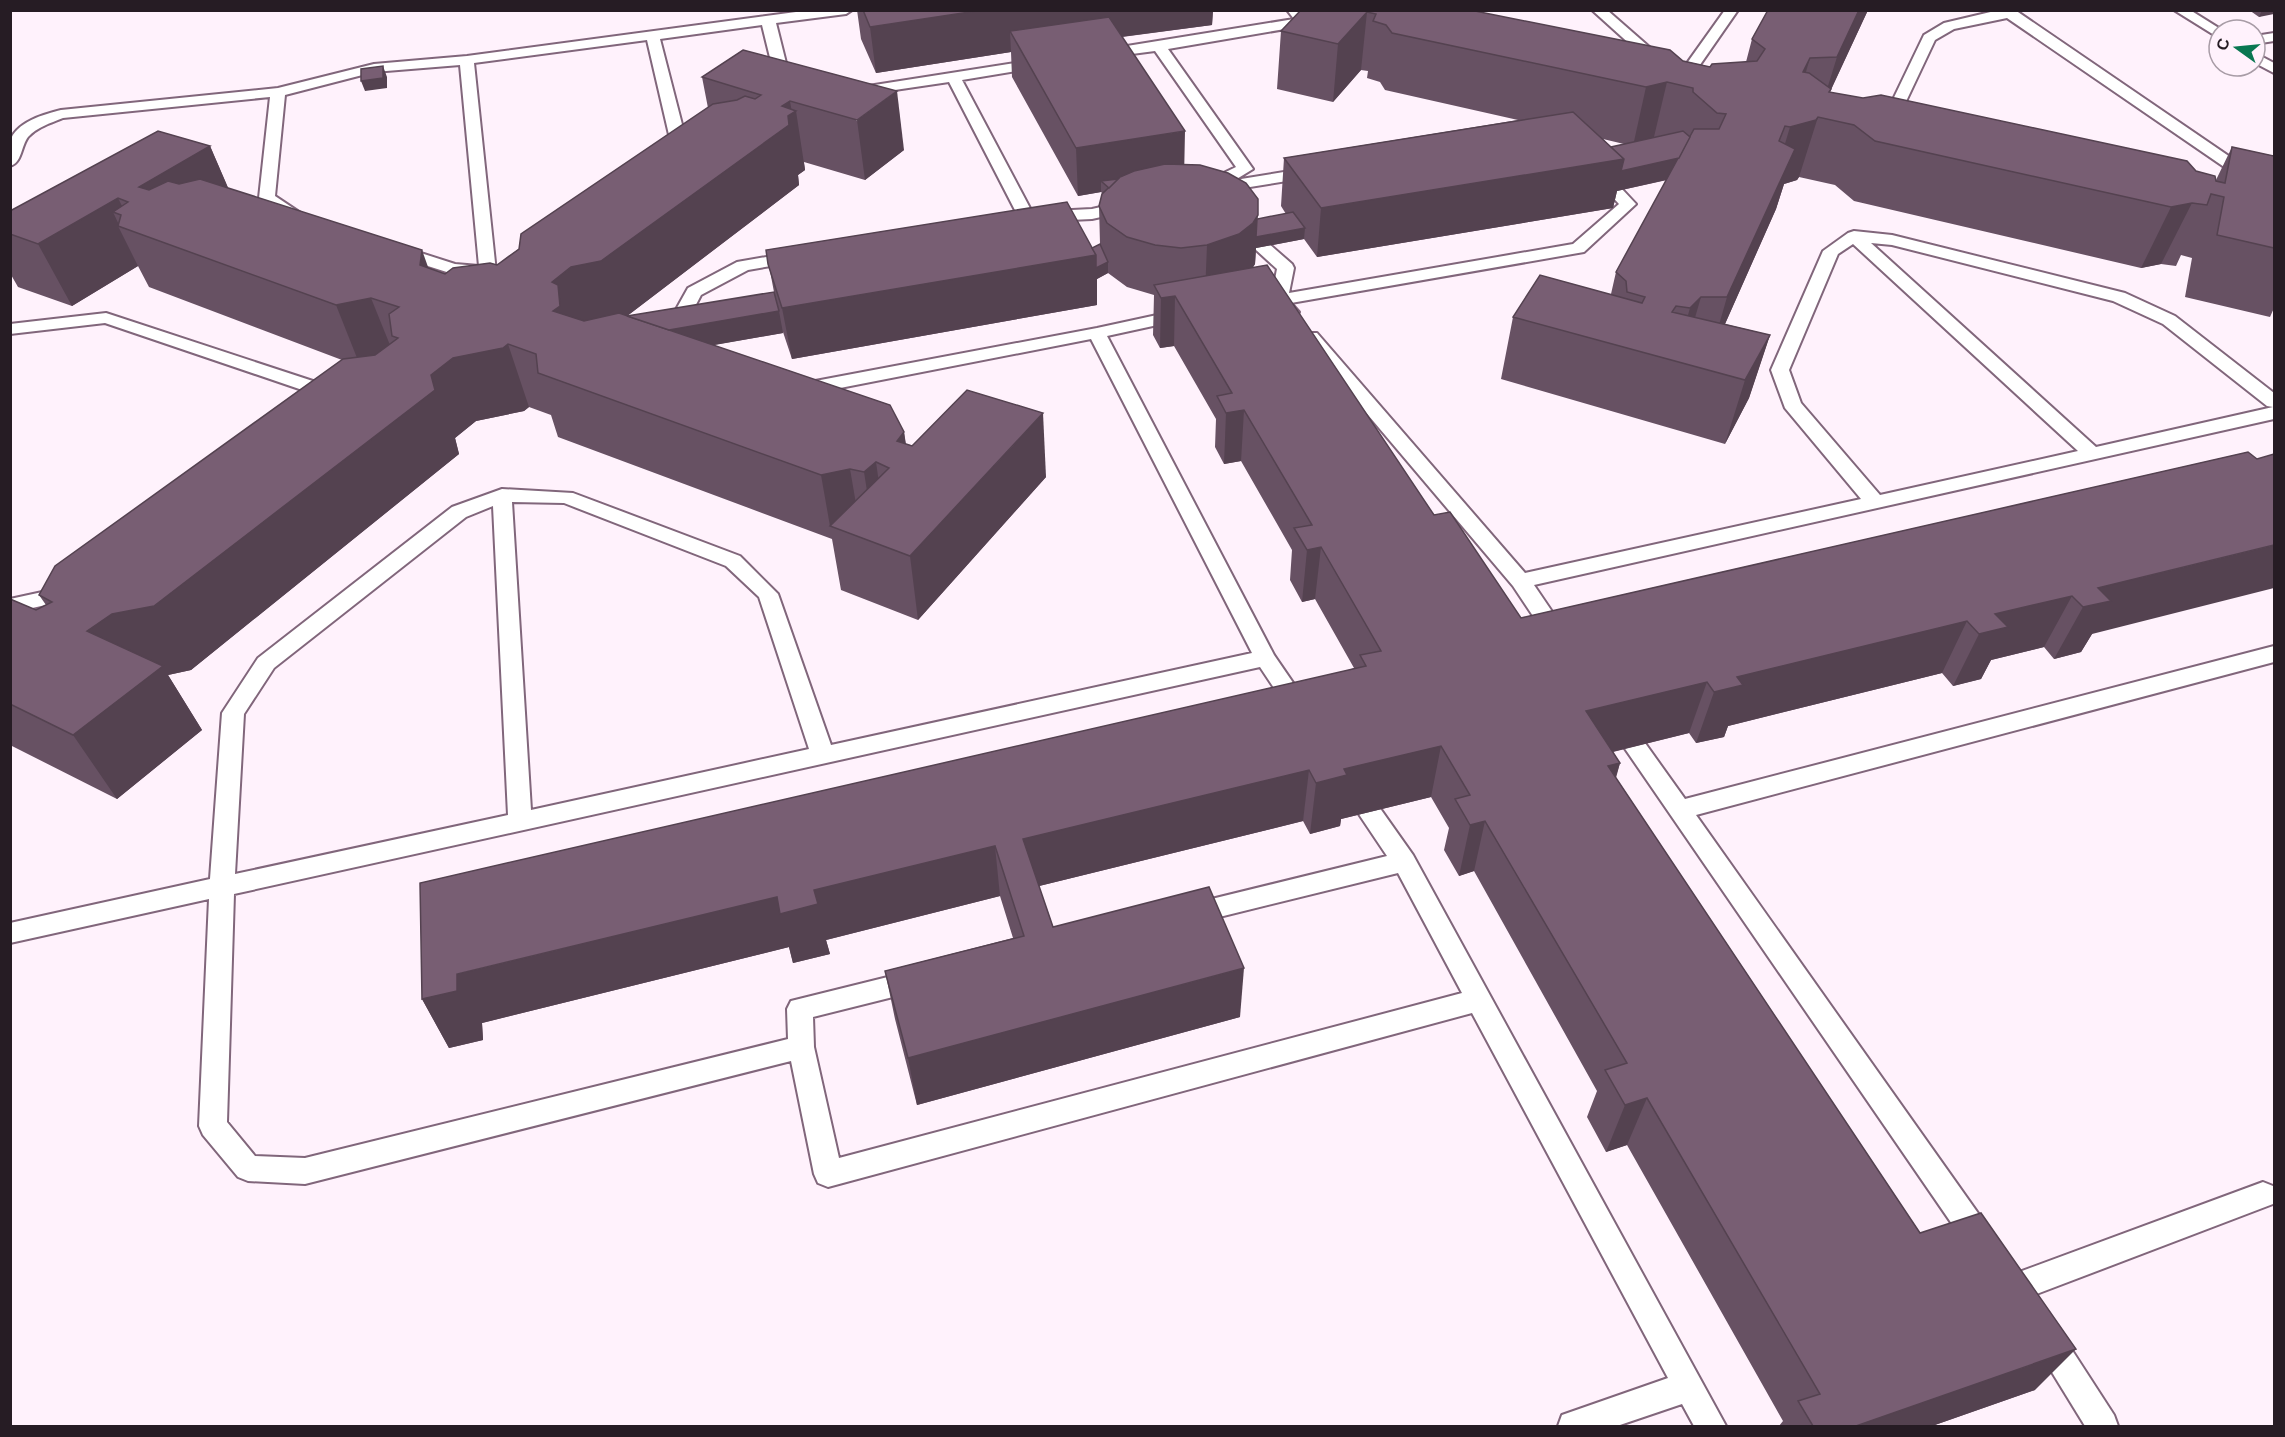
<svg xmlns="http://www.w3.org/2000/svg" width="2285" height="1437" font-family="'DM Sans',sans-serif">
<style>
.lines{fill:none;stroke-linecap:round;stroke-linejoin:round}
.lane-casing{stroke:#81667b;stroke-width:4}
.lane{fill:#fff;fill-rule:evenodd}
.wall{fill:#675163;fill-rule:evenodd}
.shaded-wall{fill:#544250}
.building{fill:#785e73;stroke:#544250;stroke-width:1.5}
</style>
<rect width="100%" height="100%" fill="#fff2fc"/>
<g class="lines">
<g class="lane-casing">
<g id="lane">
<path d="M811,10h41l-6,4 -70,9 15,60 4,4 -7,4 -9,-2 -2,-3 -15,-61 -102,14 26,101 -15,17 -5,2 -8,-5 12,-15 -23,-99 -173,23 22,209 -2,4 -6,1 -35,-3 -63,-20 -2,-4 8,-5 59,19 24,2 -19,-201 -86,7 -89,23 -10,101 30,20 2,3 -2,3h-12l-34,-24 11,-101 -207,21c-12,5 -26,9 -35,19 -7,9 -6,26 -18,29 0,-8 -1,-17 0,-24 5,-20 35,-28 51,-32l217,-22 96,-24 93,-8z"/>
<path d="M1287,10h14l9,12 -7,4 -135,23 85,120 -18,11 250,-41 104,15 47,50 -52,48 -293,51 8,9 -3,4c-11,2 -15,-3 -22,-11l-20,-1 -147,32 167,319 37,54 -3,6 -8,2 -8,-2 -32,-48 -1026,227 -7,228 28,34 50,2 483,-119 -1,-30 4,-8 125,-31 9,3 4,8 -4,8 -112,28 1,30 25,111 623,-165 -64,-120 -211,52 -9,-3 -3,-7 3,-7 9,-3 200,-49 -47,-70 4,-6 8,-3 8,3 53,75 313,571h-32l-12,-22 -65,22h-59l4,-11 106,-37 -196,-365 -644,174 -10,-4 -4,-9 -23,-113 -486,123 -57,-3 -10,-4 -35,-42 -4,-9 10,-227 -199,44v-20l200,-44 12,-166 36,-55 194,-151 50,-18 71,4 167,63 38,38 53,151 421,-92 -161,-314 -297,58 -50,-1 -60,-26 -15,-48 19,-34 49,-26 280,-48 -68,-132 -95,14 -5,-1 -2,-3 2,-3 192,-30 5,1 2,3 -2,3 -5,1 -79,13 70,132 60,-3 107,-24 37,-18 -81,-116 -54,7 -5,-1 -2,-3 2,-3 198,-32zM1485,149l94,12 40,43 -46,40 -284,49 5,-25 -2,-4 -47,-41 -6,-2 -8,5 2,3 44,40 -5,26 -18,-1 -157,34 -303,57h-47l-49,-22 -11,-41 14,-27 47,-25 279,-48 65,-3 108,-24zM512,502l52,1 162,63 33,31 50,152 -278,61zM493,506l15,309 -273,59 9,-160 30,-46 192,-151z"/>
<polygon points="1592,10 1607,10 1663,59 1665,62 1663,65 1653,65"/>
<polygon points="1725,10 1738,10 1695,72 1683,83 1666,82 1664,79 1666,76 1675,75 1685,66"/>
<polygon points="1999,10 2015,10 2274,187 2274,199 2268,197 2007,18 1954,29 1935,40 1901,112 1905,127 1897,132 1892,130 1887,112 1924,35 1944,23"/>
<polygon points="2174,10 2190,10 2222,30 2219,30 2219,38"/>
<polygon points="2274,33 2274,41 2255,44 2255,36"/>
<polygon points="2255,53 2274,63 2274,73 2255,63"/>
<path d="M1854,231l38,4 233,58 50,23 99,77v26l-740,166 36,53 -3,5 -8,3 -8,-3 -38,-57 -211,-249 3,-4h12l208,240 336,-74 -76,-91 -14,-38 52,-119 25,-18zM1871,243l21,2 221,56 50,23 104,82 6,1 -177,40zM1853,244l225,207 -198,44 -79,-92 -12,-33 49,-116z"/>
<path d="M106,313l222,73 14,13 -2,4c-12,3 -17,-3 -26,-9l-209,-71 -95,11v-10z"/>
<polygon points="70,586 77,588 80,593 77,598 10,613 10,599"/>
<polygon points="2274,646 2274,662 1696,815 1992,1233 1997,1243 1992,1253 1982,1257 1972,1253 1606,721 1609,715 1617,713 1625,715 1685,799"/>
<polygon points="2263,1182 2273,1186 2273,1204 2034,1295 2036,1300 2032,1310 2021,1314 2010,1310 1998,1288 2003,1278"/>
<polygon points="2046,1323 2057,1327 2114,1415 2118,1426 2085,1426 2031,1338 2035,1327"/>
</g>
</g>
<use href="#lane" class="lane"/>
</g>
<g class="wall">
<path d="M857,10h356l-1,15 -90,12 62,128 73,54 29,-5 -5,-8 3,-48 234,-38 -133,-30 -5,-8 -13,-4 1,-7 -7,-1 -28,32 -56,-13 4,-58 20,-21h169l240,57 36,-5 6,-23 16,-29h100l-38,82 366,79 20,9 16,-33 42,9v152l-4,9 -85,-20 7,-39 -11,-3 -5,11 -15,-2 -20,4 -287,-67 -19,-16 -36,-8 -2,3 -13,4 -8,25 -51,115 45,11 -21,63 -24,46 -224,-65 12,-62 98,-23 5,-22 51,-92 -50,11 -4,17 -296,49 -13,-18 -48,9 -1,16 -2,3 181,248 87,103 727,-166 -156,182 -11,18 -27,7 -10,-12 -53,13 -10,19 -28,7 -11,-13 -214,53 -4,11 -28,6 -7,-10 -76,19 7,11 -4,15 304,455 115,157 -103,36h-153l4,-5 -156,-276 -21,7 -19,-35 10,-26 -123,-220 -15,5 -15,-26 5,-22 -18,-31 -90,22 -1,7 -30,8 -7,-13 -264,65 14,41 187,90 -323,88 -22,-86 -10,-48 128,-33 -13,-42 -174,44 4,14 -37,9 -4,-16 -307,76 1,17 -34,8 -27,-49 932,-331 -39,-69 -13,3 -12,-22 2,-30 -51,-89 -17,3 -9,-17 1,-28 -42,-73 -14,2 -7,-13 1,-40 -27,-8 -19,-14 -11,6v26l-305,54 -9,-27v1l-70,12 191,87 2,12 140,33 -128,143 -77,-30 -9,-51 -274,-102 -7,-22 -22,-8 -5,4 -48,10 -21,17 4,16 -268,216 -23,5 34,55 -85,69 -107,-54v-146l26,11 10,-5 -7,-10 303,-235 -193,-73 -11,-21 -66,40 -54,-19 -8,-14v-62l200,-65 18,42 217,86 52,-9 211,-157 -6,-31 41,-27 161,100 -39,30 -61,-18 1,8 -7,5 1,10 -172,131 147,-24 -8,-42 326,-2 8,-4 -1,-38 4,-12 -2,-2 -23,4 -66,-119 -1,-25 -135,21 -15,-34zM1603,139l21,5 -13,3z"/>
<polygon points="2249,10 2274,10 2259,17"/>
</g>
<g class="shaded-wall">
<polygon points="983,10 1213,10 1212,25 1066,44 1010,31 1011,52 876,73 870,27"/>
<polygon points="1859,10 1868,10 1819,115 1837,57"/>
<polygon points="2262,10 2274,10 2274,14 2259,17"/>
<polygon points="1367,12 1361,70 1333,102 1338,44"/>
<polygon points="1810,58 1793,116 1803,72"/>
<polygon points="383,66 387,77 387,88 365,91 361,81"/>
<polygon points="1667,82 1653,141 1633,146 1646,87"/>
<polygon points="897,91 904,150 865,180 857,120"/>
<polygon points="790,101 792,113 796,111 805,170 798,175 799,185 618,323 779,311 783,333 579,369 553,311 552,282"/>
<polygon points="1818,117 1799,177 1797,180 1784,184 1776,209 1709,360 1727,297 1772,187 1790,127"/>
<polygon points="1185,131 1184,179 1101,181 1101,192 1078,196 1076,148"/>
<polygon points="210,146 236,206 172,246 139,187"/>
<polygon points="1707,152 1701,172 1617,191 1613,208 1317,257 1321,208 1624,159"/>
<polygon points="118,198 135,232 121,215 113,212 120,227 118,226 138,266 72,306 38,244"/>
<polygon points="2192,203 2161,264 2141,268 2171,207"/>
<polygon points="1258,215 1256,237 1305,228 1304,239 1256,248 1255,264 1250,272 1205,295 1207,245"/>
<polygon points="422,250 444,312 420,265"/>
<polygon points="1096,255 1108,262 1108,273 1097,279 1097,305 792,359 782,308"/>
<polygon points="1175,296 1174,346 1160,348 1161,298"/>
<polygon points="1701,297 1683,359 1675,361 1690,308"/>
<polygon points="371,298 396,360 361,368 336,305"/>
<polygon points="1770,335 1749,398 1725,444 1745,380"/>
<polygon points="508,344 529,407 524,411 476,421 455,438 459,454 191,670 168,675 202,730 117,799 73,735 87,631 453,358"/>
<polygon points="1244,410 1241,461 1224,464 1226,413"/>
<polygon points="1043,413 1046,477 918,620 910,556"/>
<polygon points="904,432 912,496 897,441"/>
<polygon points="876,462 885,526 874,536 864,472"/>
<polygon points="850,469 861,533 830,526 821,475"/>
<polygon points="2274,545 2274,588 2092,634 2081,652 2054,659 2083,607 2098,588"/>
<polygon points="1321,547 1315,599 1302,602 1307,550"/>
<polygon points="2072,596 2044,647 1991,660 1981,679 1953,686 1979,634 1995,614"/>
<polygon points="1967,621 1942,673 1728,726 1724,737 1696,743 1714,692 1737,677"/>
<polygon points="1707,682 1689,733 1571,762 1586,711"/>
<polygon points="1441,746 1431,797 1341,819 1340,826 1310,834 1316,783 1344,769"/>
<polygon points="1620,763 1604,814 1608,766"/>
<polygon points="1309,770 1303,821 1027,889 1023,839"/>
<polygon points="1485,821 1474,871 1459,876 1470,825"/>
<polygon points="995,846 1000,896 826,940 830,954 793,963 789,947 482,1023 483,1040 449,1048 422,999 457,974 777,897 814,890"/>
<polygon points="1244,968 1240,1017 917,1105 908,1058"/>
<polygon points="1647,1098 1627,1145 1606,1152 1625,1105"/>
<polygon points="2076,1349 2035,1390 1932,1426 1856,1426"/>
</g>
<g class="building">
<polygon points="863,10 983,10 870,27"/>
<polygon points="1301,10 1470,10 1670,50 1683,61 1710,67 1712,64 1757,61 1765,49 1752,39 1768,10 1859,10 1837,57 1810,58 1803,72 1809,73 1831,89 1829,92 1863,98 1881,95 2187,161 2196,171 2215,176 2216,181 2225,183 2232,147 2274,156 2274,248 2217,235 2224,197 2211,194 2207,205 2192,203 2171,207 1875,141 1854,125 1818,117 1816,120 1790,127 1785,126 1779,141 1795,149 1727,297 1701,297 1690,308 1676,306 1672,312 1770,335 1745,380 1513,317 1540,275 1642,303 1645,297 1627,292 1626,281 1616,272 1694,129 1719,129 1726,114 1717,113 1693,92 1693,88 1667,82 1646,87 1392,33 1386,25 1373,21 1376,14 1367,12 1338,44 1281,31"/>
<polygon points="1109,17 1185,131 1076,148 1010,31"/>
<polygon points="743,50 897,91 857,120 790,101 782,106 796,111 788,116 789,125 601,261 571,267 552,282 558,285 560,306 553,311 584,321 619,313 890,405 904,432 897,441 912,446 967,390 1043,413 910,556 830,526 889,468 876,462 864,472 850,469 821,475 538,373 536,354 508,344 503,348 453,358 431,375 435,390 154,606 112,614 87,631 163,666 73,735 10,704 10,599 36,610 52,602 39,595 55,566 343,359 375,355 398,338 392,336 389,314 399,307 371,298 336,305 118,226 121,215 113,212 128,202 118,198 38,244 10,234 10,211 158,131 210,146 139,187 149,190 168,181 179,184 200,179 422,250 420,265 445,274 453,268 490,263 497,265 519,249 521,234 713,104 737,100 745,96 755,99 761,95 702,77"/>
<polygon points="383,66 383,78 361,81 361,69"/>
<polygon points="1573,112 1624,159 1321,208 1284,158"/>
<polygon points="1683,131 1690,137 1679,158 1621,171 1624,159 1611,147"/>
<polygon points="1165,164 1200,165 1228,173 1246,183 1258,199 1258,215 1253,223 1239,234 1207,245 1181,248 1155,245 1127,237 1107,223 1099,206 1102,194 1120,177 1134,171"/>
<polygon points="1118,179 1109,188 1101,181"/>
<polygon points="1067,202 1096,255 782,308 768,264 766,250"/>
<polygon points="1293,212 1305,228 1256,237 1257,219"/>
<polygon points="1100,244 1108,262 1096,268 1096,255 1092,248"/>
<polygon points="1267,265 1434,515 1450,512 1521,618 2248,452 2257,459 2274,454 2274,545 2098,588 2111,601 2083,607 2072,596 1995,614 2008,627 1979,634 1967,621 1737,677 1743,685 1714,692 1707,682 1586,711 1620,763 1608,766 1920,1233 1981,1213 2076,1349 1856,1426 1813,1426 1798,1401 1820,1394 1647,1098 1625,1105 1605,1070 1627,1063 1485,821 1470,825 1455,799 1470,795 1441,746 1344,769 1347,775 1316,783 1309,770 1023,839 1053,927 1209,887 1244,968 908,1058 885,971 1024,936 995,846 814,890 818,904 780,914 777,897 457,974 457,991 422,999 420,883 1366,666 1360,655 1381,651 1321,547 1307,550 1294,528 1312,525 1244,410 1226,413 1217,396 1232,393 1175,296 1161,298 1154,285"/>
<polygon points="774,292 779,311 669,330 627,316"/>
</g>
<rect width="2285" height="1437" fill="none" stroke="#261c24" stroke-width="24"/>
<g transform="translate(2237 48) rotate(285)"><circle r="28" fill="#fff2fc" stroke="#a89ca6" stroke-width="1.5"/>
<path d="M0-4.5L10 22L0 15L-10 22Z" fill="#097751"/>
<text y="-9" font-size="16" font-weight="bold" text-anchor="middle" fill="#261c24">С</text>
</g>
</svg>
